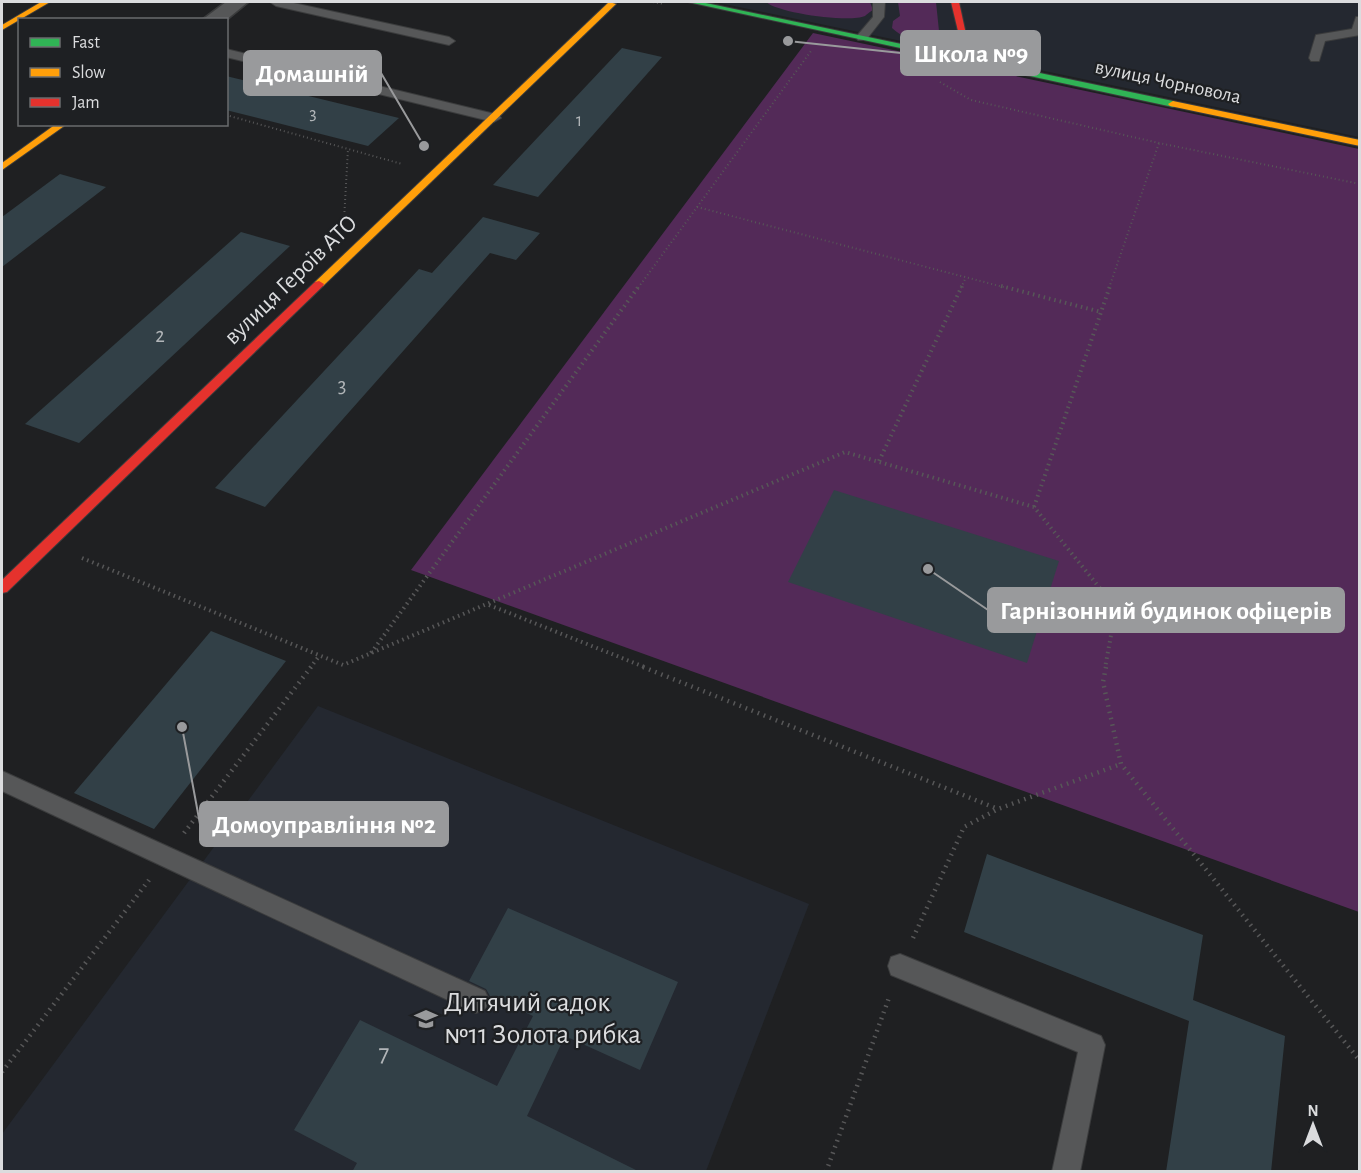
<svg xmlns="http://www.w3.org/2000/svg" width="1361" height="1173" font-family="'Alegreya Sans',sans-serif">
<style>
.built{fill:#242830}
.green{fill:#532a58}
.building{fill:#324047}
.lines{fill:none;stroke-linecap:round;stroke-linejoin:round}
.lane-casing{stroke:#3b3c3d;stroke-width:2}
.street-casing{stroke:#3b3c3d;stroke-width:3}
.fast-casing{stroke:#3b3c3d;stroke-width:2}
.slow-casing{stroke:#3b3c3d;stroke-width:2}
.jam-casing{stroke:#3b3c3d;stroke-width:2}
.path-far2{stroke:#575758;stroke-width:2;stroke-dasharray:1 3;stroke-linecap:butt}
.path-far1{stroke:#575758;stroke-width:4;stroke-dasharray:1.5 4;stroke-linecap:butt}
.path{stroke:#575758;stroke-width:4.5;stroke-dasharray:1.5 5;stroke-linecap:butt}
.lane{fill:#565758;fill-rule:evenodd}
.street{fill:#565758;fill-rule:evenodd}
.fast{fill:#30b455;fill-rule:evenodd}
.slow{fill:#ff9f0a;fill-rule:evenodd}
.jam{fill:#e5322d;fill-rule:evenodd}
.labels{text-anchor:middle;dominant-baseline:central;stroke-width:4.5;stroke-linejoin:round;paint-order:stroke}
.far-number-label{font-size:18px;fill:#b1b5b8}
.far-street-label{font-size:20px;fill:#dbdcde;stroke:#1e2023}
.number-label{font-size:21px;fill:#b1b5b8}
.street-label{font-size:24px;fill:#dbdcde;stroke:#1e2023}
.near-number-label{font-size:26px;fill:#b1b5b8}
.near-poi-label{font-size:28px;fill:#dbdcde;stroke:#1e2023;text-anchor:start}
.leader{fill:none;stroke:#999a9c;stroke-width:2}
.callout-dot{fill:#999a9c;stroke:#1e2023;stroke-width:2}
.callout{fill:#999a9c;stroke:#999a9c;stroke-width:2}
.callout-label{font-size:26px;text-anchor:middle;font-weight:bold;fill:#fff}
</style>
<rect width="100%" height="100%" fill="#1f2022"/>
<g class="built">
<polygon points="715,2 1359,2 1359,137"/>
<polygon points="318,706 809,904 706,1171 2,1172 2,1134"/>
</g>
<g class="green">
<path d="M766,2h104l3,8c-2,1 -7,5 -8,6 -16,7 -87,-3 -99,-14z"/>
<path d="M898,2h38l3,29 -3,9c-13,4 -34,-2 -44,-12l1,-7 7,-5z"/>
<polygon points="813,33 1359,149 1359,912 411,570"/>
</g>
<g class="building">
<polygon points="622,48 662,57 538,197 493,185"/>
<polygon points="226,76 399,118 368,146 226,110"/>
<polygon points="60,174 106,187 2,267 2,217"/>
<polygon points="483,217 540,233 516,260 490,253 265,507 215,488 419,269 432,273"/>
<polygon points="241,232 290,246 79,443 25,424"/>
<polygon points="834,490 1059,561 1027,663 788,582"/>
<polygon points="211,631 286,661 154,829 74,793"/>
<polygon points="987,854 1203,935 1193,1000 1285,1036 1271,1172 1166,1172 1189,1021 964,932"/>
<polygon points="508,908 678,982 640,1070 565,1036 527,1116 640,1172 352,1172 357,1163 294,1130 360,1020 497,1086 533,1016 490,996 486,989 469,981"/>
</g>
<g class="lines">
<g class="lane-casing">
<g id="lane">
<polygon points="270,2 289,2 449,37 455,41 449,45 276,6"/>
<polygon points="873,2 885,2 884,17 866,40 858,40 856,37 873,17"/>
<polygon points="1356,17 1360,17 1360,35 1325,41 1319,61 1311,61 1309,58 1316,35 1352,29"/>
<polygon points="226,49 499,115 501,118 494,122 226,57"/>
<polygon points="2,771 485,991 489,1000 485,1009 476,1013 467,1009 2,791"/>
<polygon points="900,954 1101,1036 1105,1045 1080,1172 1052,1172 1078,1052 891,975 888,966 891,957"/>
</g>
</g>
<g class="street-casing">
<polygon id="street" points="226,2 248,2 226,20 202,20"/>
</g>
<g class="fast-casing">
<polygon id="fast" points="688,2 701,2 1173,101 1178,104 1173,107"/>
</g>
<g class="slow-casing">
<g id="slow">
<polygon points="41,2 50,2 2,30 2,25"/>
<polygon points="609,2 616,4 323,286 315,286 315,282"/>
<polygon points="1173,101 1360,140 1360,146 1170,106 1168,104"/>
<polygon points="56,124 67,124 2,170 2,163"/>
</g>
</g>
<g class="jam-casing">
<g id="jam">
<polygon points="951,2 959,2 972,62 965,60"/>
<polygon points="319,281 324,284 323,286 7,592 2,593 2,580 315,282"/>
</g>
</g>
<g class="path-far2">
<polyline points="653,2 664,4"/>
<polyline points="940,82 971,100 1159,143 1360,184"/>
<polyline points="226,115 402,164"/>
<polyline points="697,207 1007,288"/>
<polyline points="344,220 348,149"/>
<polyline points="638,288 811,51"/>
<polyline points="961,288 966,277"/>
<polyline points="1109,288 1159,143"/>
</g>
<g class="path-far1">
<polyline points="1001,286 1101,312"/>
<polyline points="879,461 962,286"/>
<polyline points="1034,507 1110,286"/>
<polyline points="82,558 343,665 845,452 1034,507 1116,608 1105,668"/>
<polyline points="489,605 647,668"/>
<polyline points="371,653 639,286"/>
<polyline points="310,668 320,655"/>
</g>
<g class="path">
<polyline points="643,667 998,809"/>
<polyline points="1106,667 1103,682 1121,764 1360,1061"/>
<polyline points="184,833 311,667"/>
<polyline points="913,938 964,827 998,809 1121,764"/>
<polyline points="2,1072 149,880"/>
<polyline points="826,1172 890,995"/>
</g>
<use href="#lane" class="lane"/>
<use href="#street" class="street"/>
<use href="#fast" class="fast"/>
<use href="#slow" class="slow"/>
<use href="#jam" class="jam"/>
</g>
<defs>
<g id="school-bare" transform="scale(1.8)"><path d="M0-5L7-2L0 1L-7-2ZM-4 1L0 2.5L4 1V4Q0 6-4 4Z" fill="#999a9c" stroke="#1e2023" stroke-width="2.5" paint-order="stroke"/></g>
</defs>
<g fill-rule="evenodd">
<use href="#school-bare" x="426" y="1019"/>
</g>
<g class="labels">
<g class="far-number-label">
<text x="313" y="114">3</text>
<text x="579" y="121">1</text>
</g>
<g class="far-street-label">
<text transform="translate(1168 82) rotate(12)">вулиця Чорновола</text>
</g>
<g class="number-label">
<text x="160" y="335">2</text>
<text x="342" y="385">3</text>
</g>
<g class="street-label">
<text transform="translate(291 280) rotate(-44)">вулиця Героїв АТО</text>
</g>
<g class="near-number-label">
<text x="384" y="1053">7</text>
</g>
<g class="near-poi-label">
<text x="444" y="1003">Дитячий садок<tspan x="444" dy="32">№11 Золота рибка</tspan></text>
</g>
</g>
<path class="leader" d="M788 41L901 53M424 146L381 73M928 569L988 610M182 727L200 824"/>
<g class="callout-dot">
<circle cx="788" cy="41" r="6"/>
<circle cx="424" cy="146" r="6"/>
<circle cx="928" cy="569" r="6"/>
<circle cx="182" cy="727" r="6"/>
</g>
<g class="callout">
<rect x="901" y="31" width="139" height="44" rx="6"/>
<rect x="244" y="51" width="137" height="44" rx="6"/>
<rect x="988" y="588" width="356" height="44" rx="6"/>
<rect x="200" y="802" width="248" height="44" rx="6"/>
</g>
<g class="callout-label">
<text x="971" y="62">Школа №9</text>
<text x="312" y="82">Домашній</text>
<text x="1166" y="619">Гарнізонний будинок офіцерів</text>
<text x="324" y="833">Домоуправління №2</text>
</g>
<rect width="1361" height="1173" fill="none" stroke="#dbdcde" stroke-width="6"/>
<rect x="18" y="18" width="210" height="108" fill="#1e2023" stroke="#6a6b6e" stroke-width="1.5"/>
<rect x="30" y="38" width="30" height="9" fill="#30b455" stroke="#6a6b6e" stroke-width="1.5"/>
<text x="72" y="48" font-size="18" fill="#dbdcde">Fast</text>
<rect x="30" y="68" width="30" height="9" fill="#ff9f0a" stroke="#6a6b6e" stroke-width="1.5"/>
<text x="72" y="78" font-size="18" fill="#dbdcde">Slow</text>
<rect x="30" y="98" width="30" height="9" fill="#e5322d" stroke="#6a6b6e" stroke-width="1.5"/>
<text x="72" y="108" font-size="18" fill="#dbdcde">Jam</text>
<g transform="translate(1313 1125)" stroke="#1e2023" stroke-width="4.5" paint-order="stroke">
<path d="M0-4.5L10 22L0 15L-10 22Z" fill="#dbdcde"/>
<text y="-9" font-size="16" font-weight="bold" text-anchor="middle" fill="#dbdcde">N</text>
</g>
</svg>
